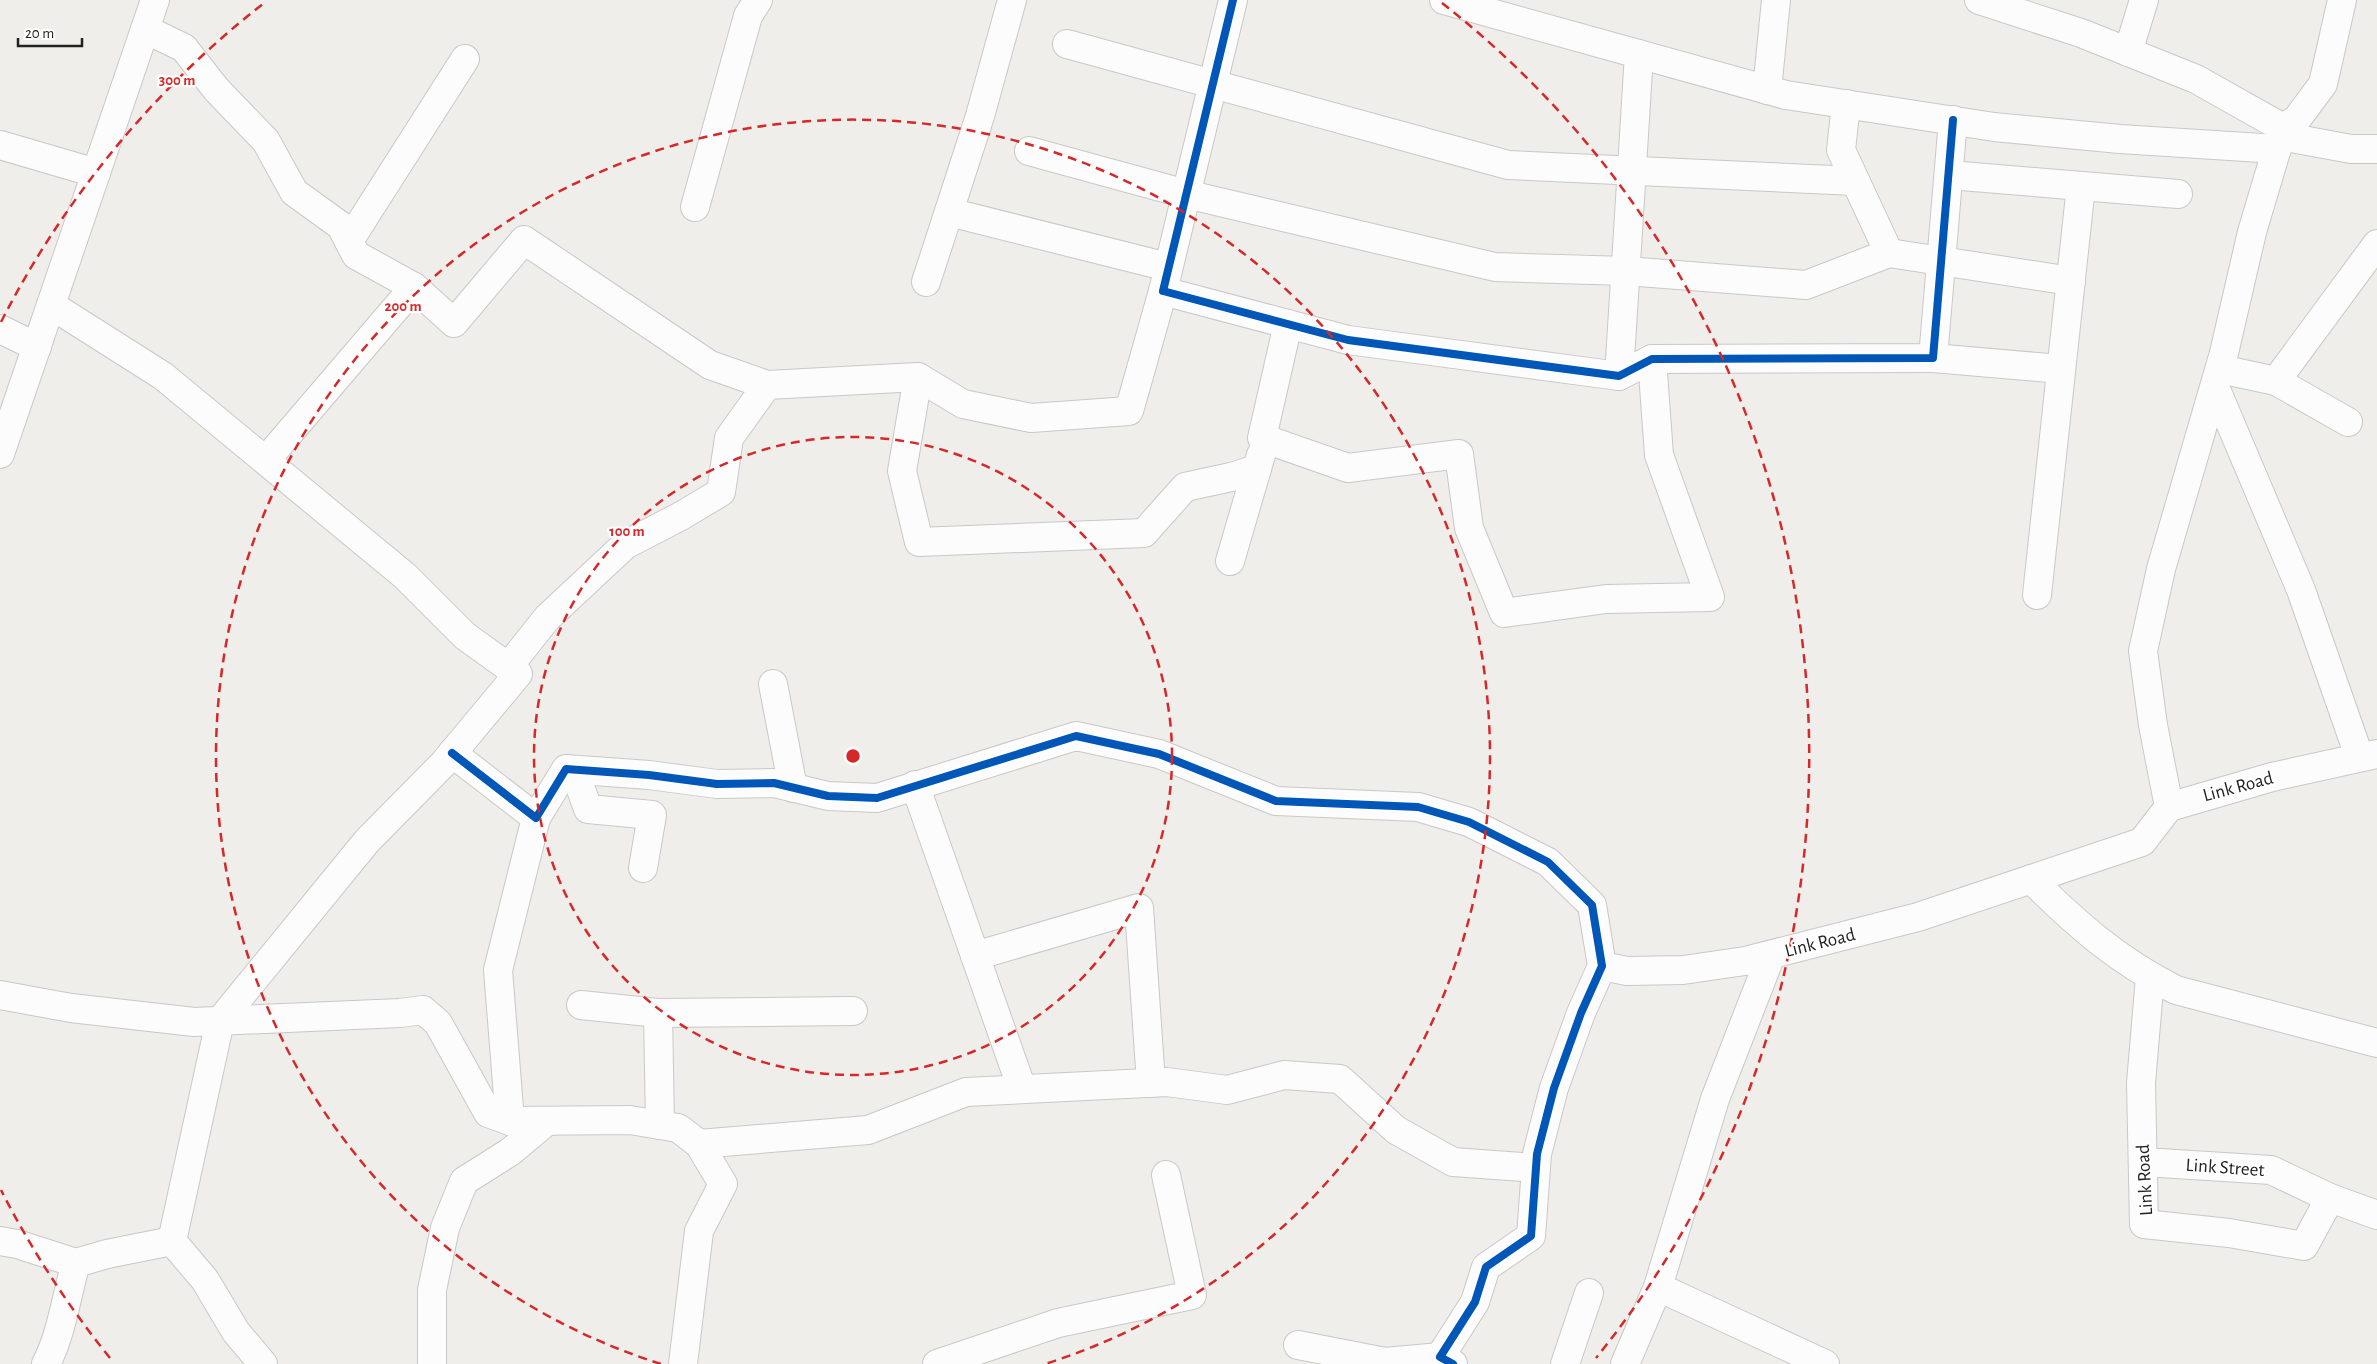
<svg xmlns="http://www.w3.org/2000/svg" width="2377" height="1364" font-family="'Alegreya Sans',sans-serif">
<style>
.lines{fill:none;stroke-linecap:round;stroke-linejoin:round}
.minor-casing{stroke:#c9c8c7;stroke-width:30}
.minor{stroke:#fdfcfc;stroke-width:28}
.cycleway-casing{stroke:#fff;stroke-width:11}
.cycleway{stroke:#0057b8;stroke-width:8}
.ring{fill:none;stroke:#d62828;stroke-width:2.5;stroke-dasharray:9 6}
.labels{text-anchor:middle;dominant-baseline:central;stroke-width:4.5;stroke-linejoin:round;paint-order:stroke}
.street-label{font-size:19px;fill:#222;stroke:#fff}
.centre{fill:#d62828;stroke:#fff;stroke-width:2.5}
.ring-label{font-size:15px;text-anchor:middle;font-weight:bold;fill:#d62828;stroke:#fff;stroke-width:4.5;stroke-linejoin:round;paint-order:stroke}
</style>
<rect width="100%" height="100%" fill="#f0eeeb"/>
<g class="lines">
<g class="minor-casing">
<g id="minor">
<polyline points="1233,0 1163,291 1348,340 1619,376 1652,359 1933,358 1953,120"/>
<polyline points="1444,0 1786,95 1994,127 2120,139 2277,149"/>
<polyline points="1979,0 2081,33 2196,79 2283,128"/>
<polyline points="145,29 184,48 216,89 266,141 294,192 341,226 356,255 414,287"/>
<polyline points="1067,44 1508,165 1855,181"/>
<polyline points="2128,52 2144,0"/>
<polyline points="1767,90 1776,0"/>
<polyline points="1846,104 1841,150 1889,253"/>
<polyline points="2281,136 2351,149 2377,149"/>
<polyline points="0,145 96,173"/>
<polyline points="1029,151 1186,194 1495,267 1626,271 1806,285 1889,253 2071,281"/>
<polyline points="1949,175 2178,194"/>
<polyline points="695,207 748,16 758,0"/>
<polyline points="949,212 1168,267"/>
<polyline points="349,241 465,59"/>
<polyline points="926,282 980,116 1012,0"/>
<polyline points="51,305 163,376 405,576 465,636 518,674 444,763 367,841 220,1021 172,1241"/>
<polyline points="1288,324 1262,438 1348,468 1459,454 1469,528 1504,613 1606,599 1710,597 1659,455 1652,359"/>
<polyline points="0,329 37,347"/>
<polyline points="1933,358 2061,369"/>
<polyline points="2220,369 2276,381 2348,422"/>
<polyline points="1619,376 1639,54"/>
<polyline points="918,377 902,471 919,542 1144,533 1185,487 1231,477 1257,469"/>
<polyline points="2276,381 2377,244"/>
<polyline points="2215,387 2301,590 2359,756"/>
<polyline points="0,454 155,0"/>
<polyline points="266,460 414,287 454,323 524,240 710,365 767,385"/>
<polyline points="1230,561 1261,455"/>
<polyline points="2037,595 2081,186"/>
<polyline points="508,667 547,618 625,545 681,516 721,492 729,438 767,385 918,377 963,404 1031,418 1129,411 1163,291"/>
<polyline points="773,684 793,788"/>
<polyline points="452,753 536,818 566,769 649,775 717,784 774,783 828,796 877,798 1076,736 1159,754 1276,801 1418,807 1469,822 1548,862 1592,905 1602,966 1581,1013 1554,1088 1537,1154 1531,1236 1486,1267 1475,1302 1440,1357 1453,1364"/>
<polyline points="574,770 588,809 652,815 643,868"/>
<polyline points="915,785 1022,1089"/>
<polyline points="2169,807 2153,725 2143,651 2161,569 2224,353 2252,232 2283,128 2297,119 2323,84 2342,0"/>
<path d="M2031,879c45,45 87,82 145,111l201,53"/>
<polyline points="975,956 1139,908 1151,1083"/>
<polyline points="1602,966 1627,971 1683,970 1745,961 1918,917 2142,842 2169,807 2272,777 2377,754"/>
<polyline points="2150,977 2141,1083 2144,1224 2229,1233 2304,1246 2330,1198"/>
<polyline points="0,995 71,1008 194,1022 400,1013 423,1010 438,1023 488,1113 510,1121 630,1120 678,1128 699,1144 723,1184 699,1231 683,1364"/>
<polyline points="581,1005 658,1013 853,1011"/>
<polyline points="658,1013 660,1125"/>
<polyline points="510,1121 498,970 536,818"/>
<polyline points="699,1144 868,1130 966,1092 1167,1082 1227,1090 1284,1075 1340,1079 1396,1130 1453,1162 1536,1168"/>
<polyline points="2144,1162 2271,1170 2330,1198 2377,1215"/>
<polyline points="0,1241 17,1244 76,1263"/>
<polyline points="1658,1287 1825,1364"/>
<polyline points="1298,1345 1385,1362 1440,1357"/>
<path d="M46,1364c16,-31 20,-67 30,-101l31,-9 65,-13 33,39 31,52 27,32"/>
<polyline points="432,1364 432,1290 445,1228 464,1181 510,1152 547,1121"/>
<polyline points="937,1364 1058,1323 1192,1295 1166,1175"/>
<polyline points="1565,1364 1589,1293"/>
<polyline points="1625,1364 1658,1287 1715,1099 1771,955"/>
</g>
</g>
<use href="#minor" class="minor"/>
<g class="cycleway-casing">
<g id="cycleway">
<polyline points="1233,0 1163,291 1348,340 1619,376 1652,359 1933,358 1953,120"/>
<polyline points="452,753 536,818 566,769 649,775 717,784 774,783 828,796 877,798 1076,736 1159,754 1276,801 1418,807 1469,822 1548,862 1592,905 1602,966 1581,1013 1554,1088 1537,1154 1531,1236 1486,1267 1475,1302 1440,1357 1453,1364"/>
</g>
</g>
<use href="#cycleway" class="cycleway"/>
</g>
<g class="ring">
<circle cx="853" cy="756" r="319"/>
<path d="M661 1364A637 637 0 1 1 1045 1364"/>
<path d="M110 1358A956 956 0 0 1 1 1190M1 322A956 956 0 0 1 264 3M1442 3A956 956 0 0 1 1596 1358"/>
</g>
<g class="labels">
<g class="street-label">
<text transform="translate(2238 787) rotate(-15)">Link Road</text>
<text transform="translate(1820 943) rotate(-14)">Link Road</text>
<text transform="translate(2225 1168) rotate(4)">Link Street</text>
<text transform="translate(2145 1180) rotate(-93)">Link Road</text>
</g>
</g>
<circle cx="853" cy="756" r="8" class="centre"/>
<g class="ring-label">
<text x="177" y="85">300 m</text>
<text x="403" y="311">200 m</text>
<text x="627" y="536">100 m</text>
</g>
<path d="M18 38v8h64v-8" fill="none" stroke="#222222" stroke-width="2.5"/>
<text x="25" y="38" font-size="15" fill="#222222" stroke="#ffffff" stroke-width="4" paint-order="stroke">20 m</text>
</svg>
